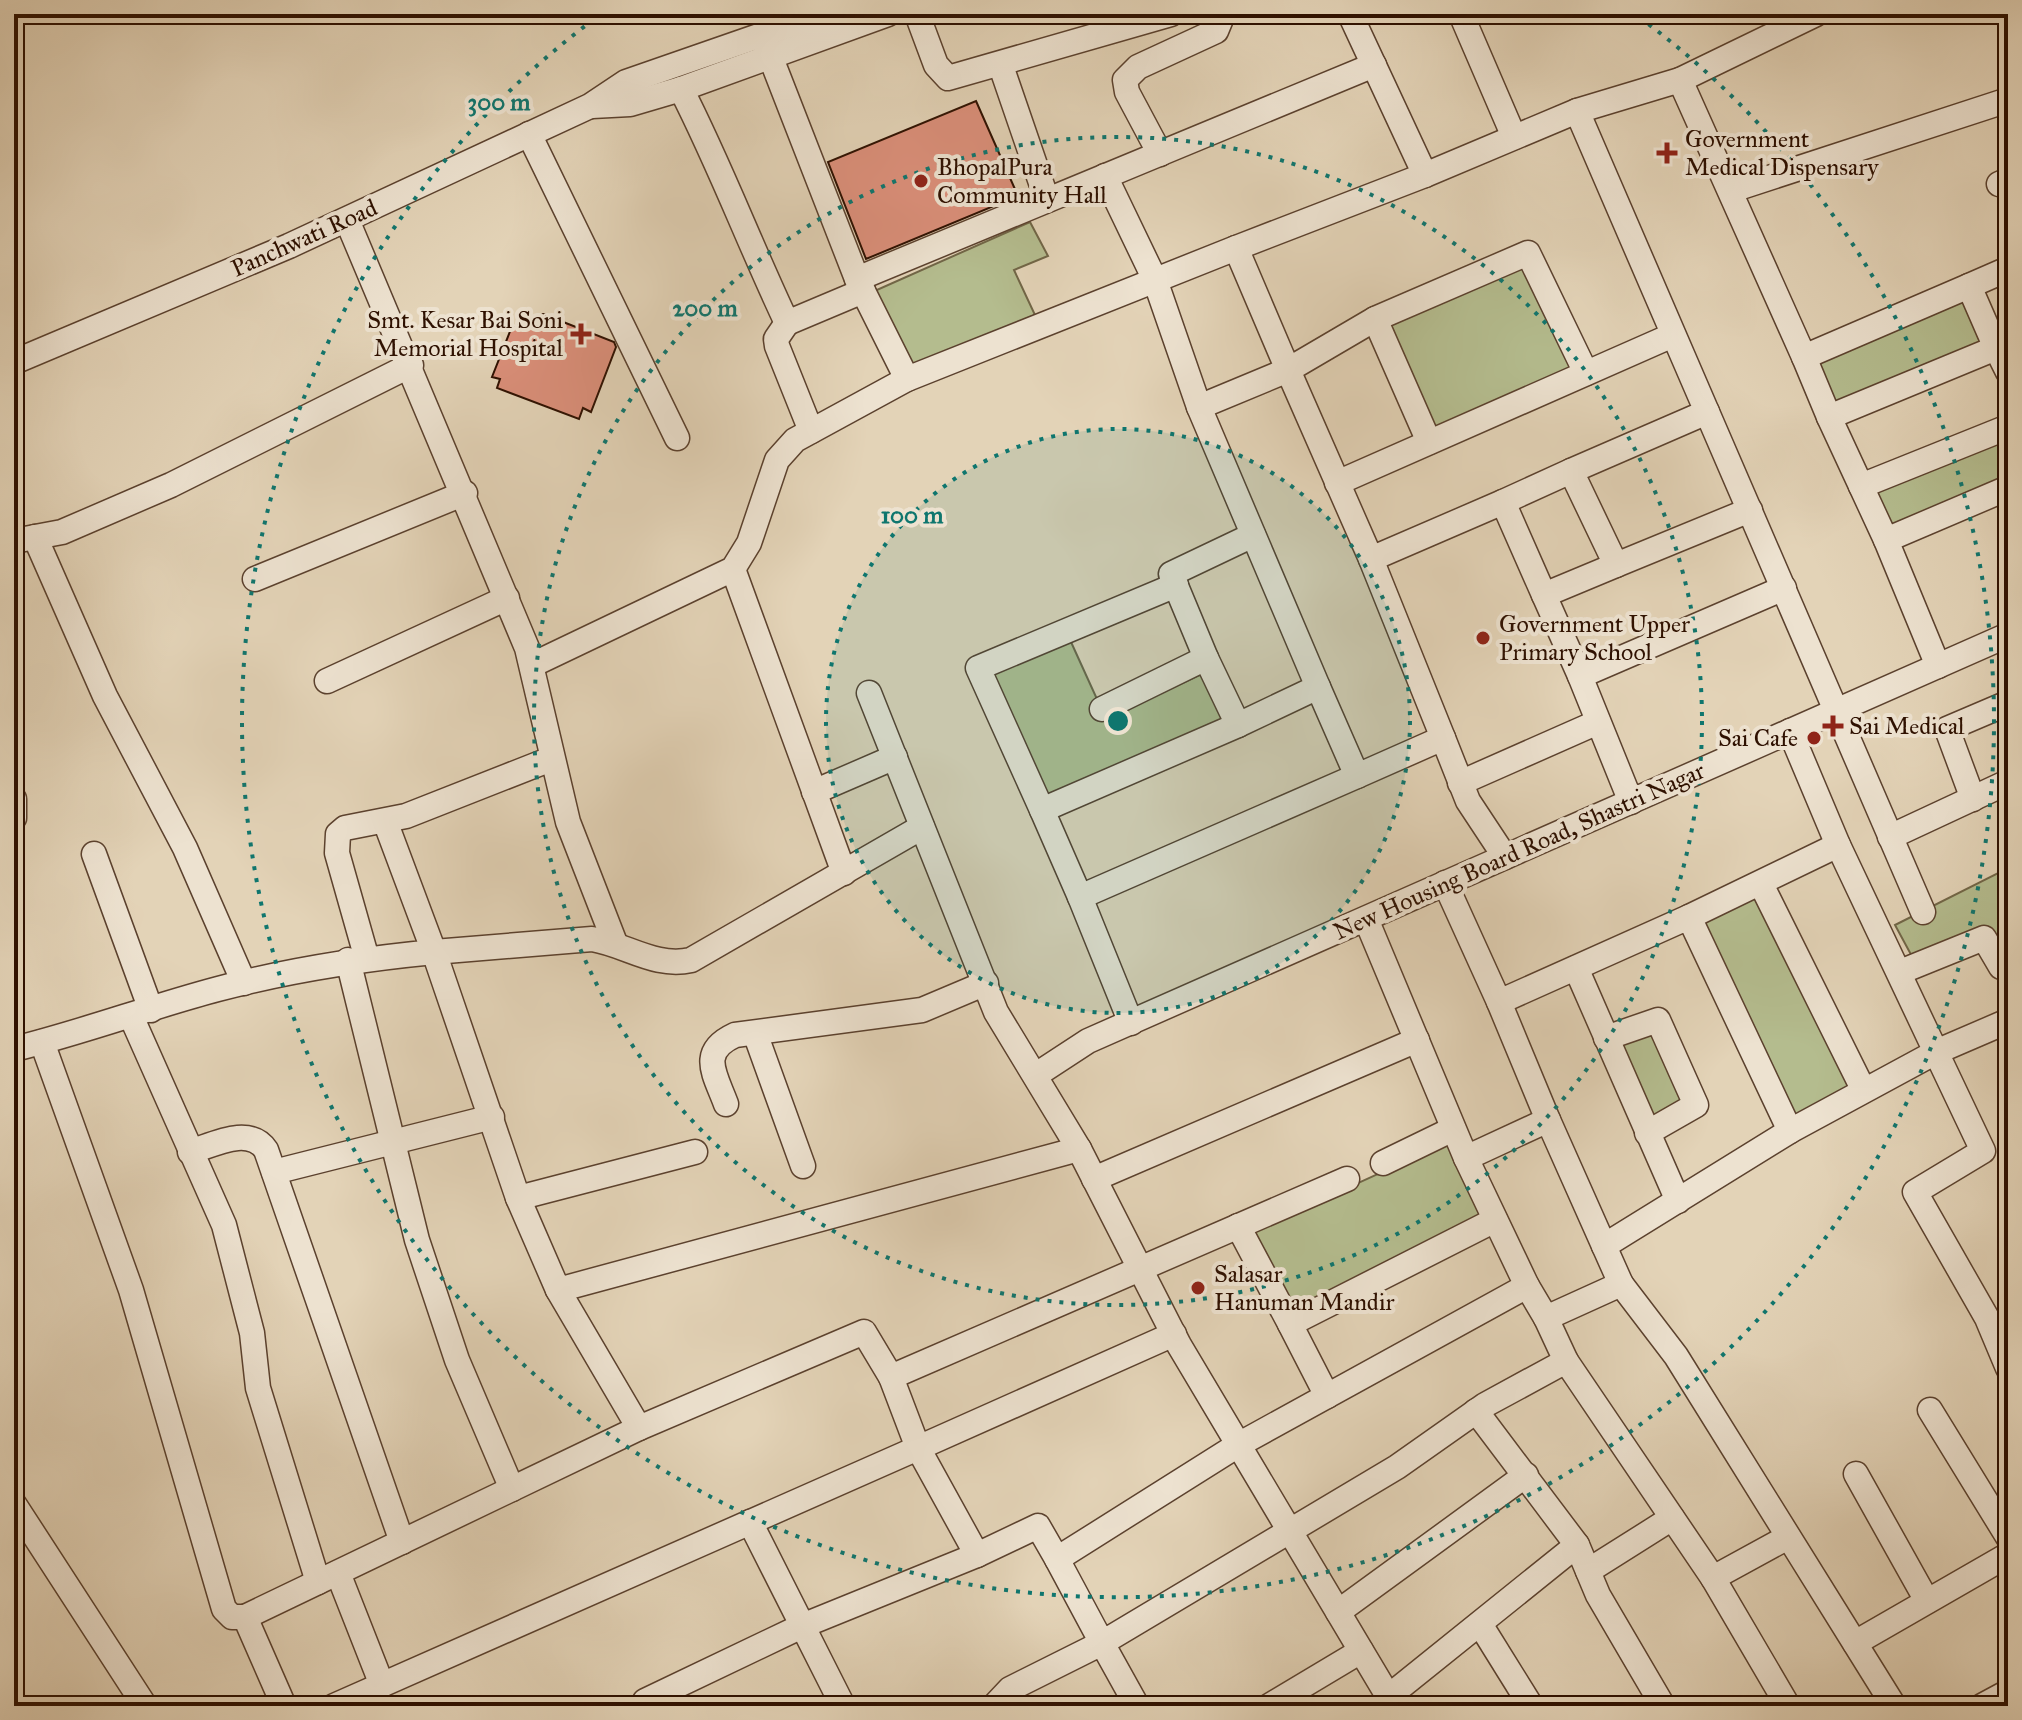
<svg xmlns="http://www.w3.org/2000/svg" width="2022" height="1720" font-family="'IM FELL Great Primer',serif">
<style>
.green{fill:#b4bc8e;stroke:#716647;stroke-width:2}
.building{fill:#db8f7a;stroke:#2e1000;stroke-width:2}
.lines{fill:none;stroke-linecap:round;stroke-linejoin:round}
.minor-casing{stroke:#5b412e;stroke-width:27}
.minor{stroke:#ede2d0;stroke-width:24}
.ring{fill:none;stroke:#0f766e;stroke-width:4;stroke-dasharray:4 8}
.poi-dot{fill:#8f2418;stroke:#ede2d0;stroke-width:3}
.labels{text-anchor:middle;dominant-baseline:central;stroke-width:8;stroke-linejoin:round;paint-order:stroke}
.poi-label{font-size:24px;fill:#2e1000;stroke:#ede2d0;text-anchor:start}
.street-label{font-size:24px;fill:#2e1000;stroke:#ede2d0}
.centre{fill:#0f766e;stroke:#ede2d0;stroke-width:4}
.ring-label{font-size:24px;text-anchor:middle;font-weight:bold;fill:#0f766e;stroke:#ede2d0;stroke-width:8;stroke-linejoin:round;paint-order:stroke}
</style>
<rect width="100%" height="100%" fill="#e3d3b7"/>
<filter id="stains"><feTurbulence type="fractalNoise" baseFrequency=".0025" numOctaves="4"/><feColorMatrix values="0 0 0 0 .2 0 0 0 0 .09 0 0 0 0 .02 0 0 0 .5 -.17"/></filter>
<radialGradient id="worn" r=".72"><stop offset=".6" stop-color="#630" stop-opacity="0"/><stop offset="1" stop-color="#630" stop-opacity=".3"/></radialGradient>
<g class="green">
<polygon points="1030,222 1048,256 1014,270 1035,315 907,370 870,293"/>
<polygon points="1523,263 1576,369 1434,428 1386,323"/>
<polygon points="1966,293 1989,344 1837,408 1812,360"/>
<polygon points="2008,433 2008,480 1892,530 1871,489"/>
<polygon points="1066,631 1106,719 1206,672 1229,722 1045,800 988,672"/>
<polygon points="2008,868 2008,956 1988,930 1915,962 1895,925"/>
<polygon points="1758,895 1852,1085 1795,1119 1693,926"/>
<polygon points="1654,1025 1687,1107 1648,1124 1610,1042"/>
<polygon points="1450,1141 1484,1217 1294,1312 1253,1231"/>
</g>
<g class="building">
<polygon points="976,101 1018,196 866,259 828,162"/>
<polygon points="543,314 614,342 616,347 591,412 583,408 579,419 497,388 500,379 492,377 511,329"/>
</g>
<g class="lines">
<g class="minor-casing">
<g id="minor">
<polyline points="917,14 936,65 948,78 1171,14"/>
<polyline points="1350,14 1425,175"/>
<polyline points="1461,14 1514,137"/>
<polyline points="762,35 857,279 907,379"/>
<polyline points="1001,66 1047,200"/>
<polyline points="1680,80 1816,14"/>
<path d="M681,89c39,76 69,156 106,234l76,-32"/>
<polyline points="592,106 630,104 681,89 888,14"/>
<polyline points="529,134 677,438"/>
<polyline points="1160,154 1127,92 1125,80 1138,67 1216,31 1223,14"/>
<polyline points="1105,176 1155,280 1199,407"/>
<polyline points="1999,184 2008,180"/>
<polyline points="1732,190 2008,100"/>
<polyline points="347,220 527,648 568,822 615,943"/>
<polyline points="857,279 1374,65"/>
<polyline points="1969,286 2008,269"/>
<polyline points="1375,319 1288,370 1236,248 1425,175 1577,111"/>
<polyline points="787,323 776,339 777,346 811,431"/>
<polyline points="1996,348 2008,372"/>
<polyline points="1804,357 1829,417"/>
<polyline points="14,362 289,246 590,106 626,82 822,14"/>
<polyline points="1707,412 1923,912"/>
<polyline points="1429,442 1375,319 1528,253 1586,373"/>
<polyline points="1337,483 1673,335"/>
<polyline points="1861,486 1886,540"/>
<polyline points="1503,502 1571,471"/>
<polyline points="35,537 105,696 185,848 244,983"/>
<polyline points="14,541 62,532 171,485 411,365"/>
<polyline points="1371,559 1443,738"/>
<polyline points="1616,565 1750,510"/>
<polyline points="733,569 844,873"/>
<polyline points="255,579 465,493"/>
<polyline points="1544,595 1580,676 1784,588"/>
<polyline points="1206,658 1171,574 1253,535"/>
<polyline points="532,665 733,569 749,543 777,460 795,440 907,379 1236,248"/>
<polyline points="1938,666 1886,540 2008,488"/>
<polyline points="1580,676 1631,802"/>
<polyline points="327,681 507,598"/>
<polyline points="1318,687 1357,776 1443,738 1468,801 1505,857"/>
<polyline points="869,693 996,1012 1079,1149 1179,1345 1394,1706"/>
<polyline points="1102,709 1206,658 1238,725 1318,687 1199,407 1288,370 1371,559 1503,502 1544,595 1616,565 1571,471 1707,412 1577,111 1680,80 1804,357 1969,286 1996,348 1829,417 1861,486 2008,427"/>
<polyline points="1238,725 1042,810 1080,897 1357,776"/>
<polyline points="1460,783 1598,722"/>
<polyline points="814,792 895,757"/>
<polyline points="14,799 14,818"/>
<polyline points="1973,799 1947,729 2008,703"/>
<polyline points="1042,810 978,668 1176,585"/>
<path d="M922,827l-231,133c-36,8 -64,-15 -99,-21l-158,13 84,246 40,92 521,-141"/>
<polyline points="1890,837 2008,782"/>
<polyline points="94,854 151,1010"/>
<polyline points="1445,883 1499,1002 1689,917 1790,1131 1936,1052 1838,845 1790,731"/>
<polyline points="1761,884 1863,1089"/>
<polyline points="1080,897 1131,1023"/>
<polyline points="1689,917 1838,845"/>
<polyline points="1366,919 1466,1158 1548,1120 1499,1002"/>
<polyline points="367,959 337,853 338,834 345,828 406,816 551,759"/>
<polyline points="348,960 417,1240 457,1360 512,1489"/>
<polyline points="1576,968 1678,1201"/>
<polyline points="1900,972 1984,938 2001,967 2008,964"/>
<polyline points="131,1016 224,1225 252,1333 258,1388 318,1582"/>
<polyline points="2008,1021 1936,1052 1983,1151 1915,1192 1987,1318 2008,1368"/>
<polyline points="755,1033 803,1166"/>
<polyline points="1606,1038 1658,1020 1696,1105 1647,1133"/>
<polyline points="42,1042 131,1290 224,1609 232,1617 245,1617 284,1706"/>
<path d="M14,1049c69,-17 136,-42 204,-60 71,-19 143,-30 216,-37l-49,-131"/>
<polyline points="1036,1075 1088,1041 2008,635"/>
<path d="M726,1104c-11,-30 -28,-52 9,-69l187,-25 64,-27"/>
<path d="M190,1152c23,-7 59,-27 76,-2l136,392"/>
<polyline points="1466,1158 1527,1286 1238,1445 1057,1559 1102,1643 1397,1467 1485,1405 1566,1361 1546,1318"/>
<polyline points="1383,1163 1453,1129"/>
<polyline points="274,1172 492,1117"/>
<polyline points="1094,1179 1417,1040"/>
<polyline points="518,1198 695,1152"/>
<polyline points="1238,1226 1290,1324 1495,1220"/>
<polyline points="1604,1246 1790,1131"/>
<polyline points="1621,1284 1676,1356 1894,1706"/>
<polyline points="1527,1286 1546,1318 1621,1284 1548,1120"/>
<polyline points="558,1290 639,1428 864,1332 891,1377"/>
<polyline points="1290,1324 1327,1396"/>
<polyline points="1174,1334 918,1448 891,1377 1347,1179"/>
<polyline points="1566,1361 1713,1578 1788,1706"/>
<polyline points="1930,1410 2008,1537"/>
<polyline points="1476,1411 1577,1545 1598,1595 1663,1706"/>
<polyline points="1856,1474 1927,1601"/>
<polyline points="14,1504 145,1706"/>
<polyline points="750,1522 843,1706"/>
<polyline points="1588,1571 1672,1518"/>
<polyline points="338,1573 382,1685"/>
<polyline points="1713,1578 1788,1537"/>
<polyline points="1338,1612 1526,1475"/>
<polyline points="245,1617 639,1428"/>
<polyline points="1480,1624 1531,1706"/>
<polyline points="1855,1643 2008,1555"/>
<polyline points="1388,1697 1577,1545"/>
<polyline points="645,1701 802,1626 977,1555"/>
<polyline points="334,1706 918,1448 977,1555 1038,1526 1057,1559"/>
<polyline points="994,1706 1010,1689 1102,1643 1137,1706"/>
<polyline points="1269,1706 1361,1651"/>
<polyline points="1982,1706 2008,1692"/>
</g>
</g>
<use href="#minor" class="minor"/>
</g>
<circle cx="1118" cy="721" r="292" fill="#0f766e" fill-opacity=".12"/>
<g class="ring">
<circle cx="1118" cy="721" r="292"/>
<circle cx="1118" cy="721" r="584"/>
<path d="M1639 17A876 876 0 1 1 597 17"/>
</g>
<g class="poi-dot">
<path d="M1663 141h8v8h8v8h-8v8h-8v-8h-8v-8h8z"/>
<circle cx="921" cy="181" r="8"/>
<path d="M577 322h8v8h8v8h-8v8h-8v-8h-8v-8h8z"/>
<circle cx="1483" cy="638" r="8"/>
<path d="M1829 714h8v8h8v8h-8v8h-8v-8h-8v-8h8z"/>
<circle cx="1814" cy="738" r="8"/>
<circle cx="1198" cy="1288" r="8"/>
</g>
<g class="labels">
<g class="poi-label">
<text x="1685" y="139">Government<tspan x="1685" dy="28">Medical Dispensary</tspan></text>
<text x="937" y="167">BhopalPura<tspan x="937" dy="28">Community Hall</tspan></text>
<text x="563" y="320" text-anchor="end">Smt. Kesar Bai Soni<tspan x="563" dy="28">Memorial Hospital</tspan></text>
<text x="1499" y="624">Government Upper<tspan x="1499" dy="28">Primary School</tspan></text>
<text x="1849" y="726">Sai Medical</text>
<text x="1798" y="738" text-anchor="end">Sai Cafe</text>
<text x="1214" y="1274">Salasar<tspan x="1214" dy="28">Hanuman Mandir</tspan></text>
</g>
<g class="street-label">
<text transform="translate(304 238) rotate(-24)">Panchwati Road</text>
<text transform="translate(1519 851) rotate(-24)">New Housing Board Road, Shastri Nagar</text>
</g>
</g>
<circle cx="1118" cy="721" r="12" class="centre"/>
<g class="ring-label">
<text x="499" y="110">300 m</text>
<text x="705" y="316">200 m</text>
<text x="912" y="523">100 m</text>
</g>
<rect width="2022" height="1720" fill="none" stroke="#e3d3b7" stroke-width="48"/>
<rect x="16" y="16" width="1990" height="1688" fill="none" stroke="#2e1000" stroke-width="4"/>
<rect x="24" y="24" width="1974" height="1672" fill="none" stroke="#2e1000" stroke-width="2"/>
<rect width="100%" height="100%" filter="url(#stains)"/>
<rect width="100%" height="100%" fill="url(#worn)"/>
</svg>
